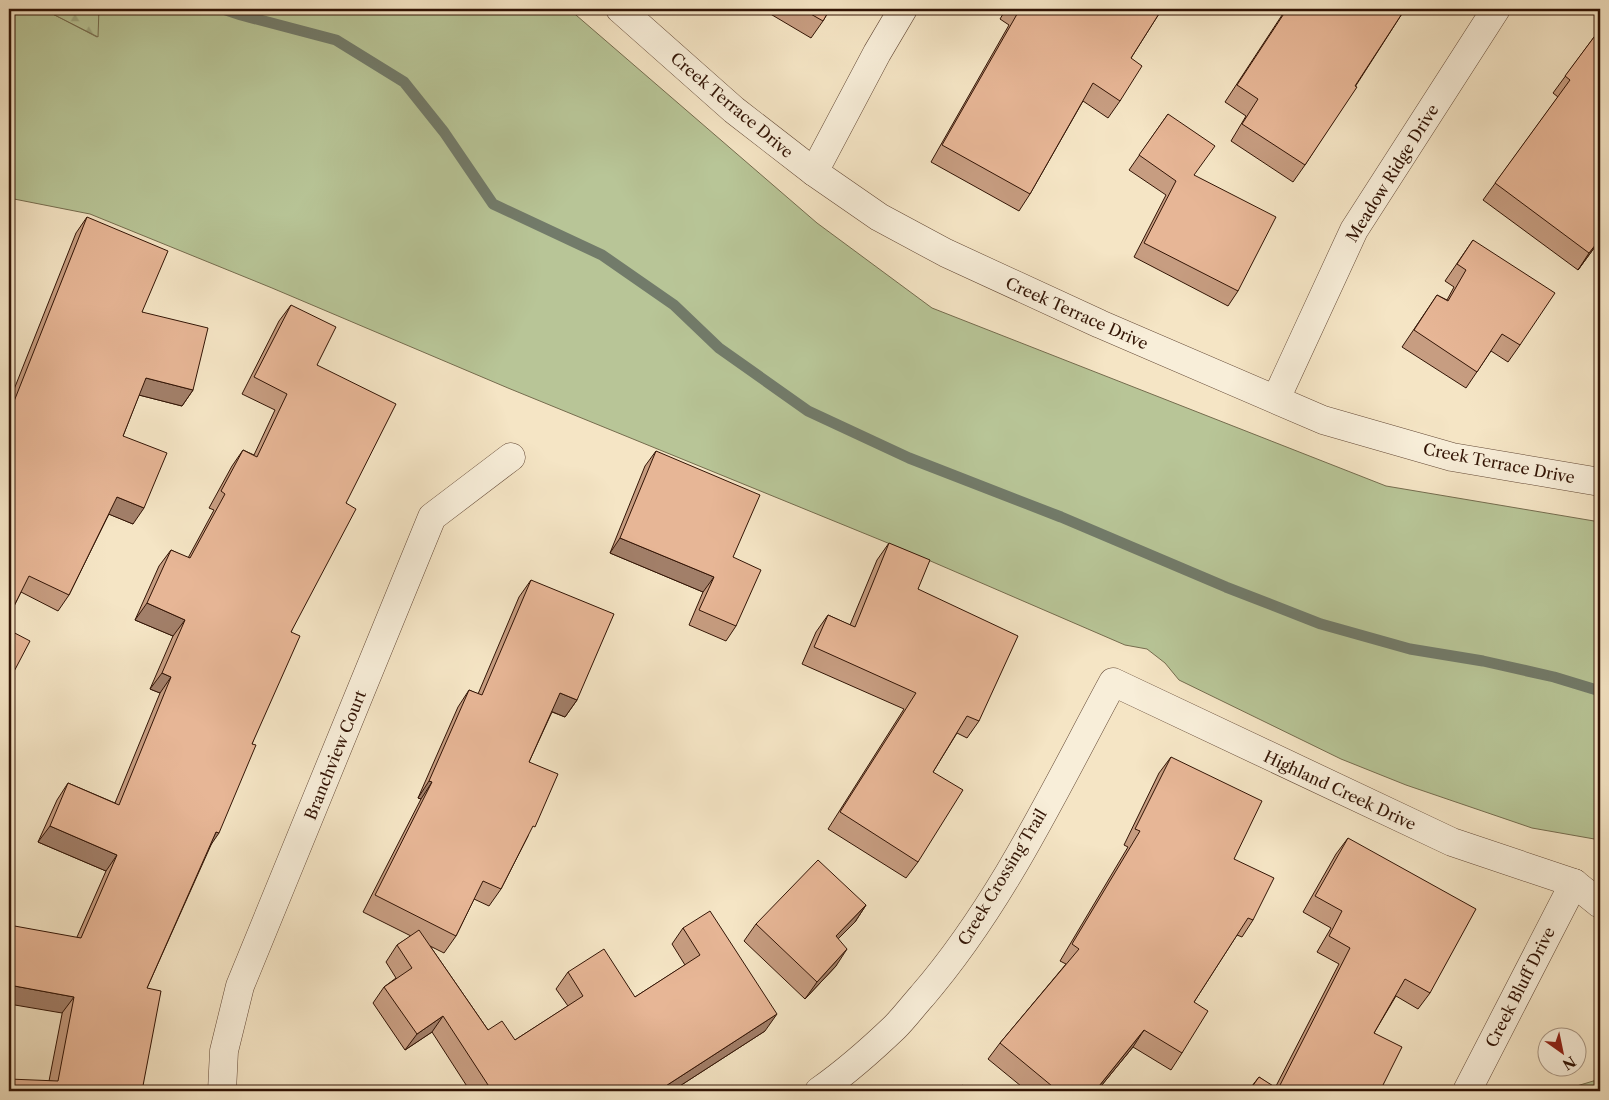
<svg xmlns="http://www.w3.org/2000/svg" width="1609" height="1100" font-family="'Libre Caslon Text',serif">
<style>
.grass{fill:#b8c597;stroke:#756c4e}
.forest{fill:url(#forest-firs);stroke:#756c4e}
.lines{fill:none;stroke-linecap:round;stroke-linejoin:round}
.stream{stroke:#727b6a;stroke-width:11}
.minor-casing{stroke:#634835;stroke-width:29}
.minor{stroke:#f8eed9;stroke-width:28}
.wall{fill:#c79d81;stroke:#321405}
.shaded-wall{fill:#a27f69;stroke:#321405}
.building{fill:#e7b696;stroke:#321405}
.labels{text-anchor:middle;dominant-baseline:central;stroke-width:4;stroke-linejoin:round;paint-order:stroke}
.street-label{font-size:16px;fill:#321405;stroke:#f8eed9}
</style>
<defs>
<pattern id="forest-firs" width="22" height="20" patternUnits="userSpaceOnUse" patternTransform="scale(1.25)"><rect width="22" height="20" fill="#b8c597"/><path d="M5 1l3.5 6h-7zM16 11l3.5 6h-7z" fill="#9fa881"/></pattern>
</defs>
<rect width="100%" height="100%" fill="#f5e5c5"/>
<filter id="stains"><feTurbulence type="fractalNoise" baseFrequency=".004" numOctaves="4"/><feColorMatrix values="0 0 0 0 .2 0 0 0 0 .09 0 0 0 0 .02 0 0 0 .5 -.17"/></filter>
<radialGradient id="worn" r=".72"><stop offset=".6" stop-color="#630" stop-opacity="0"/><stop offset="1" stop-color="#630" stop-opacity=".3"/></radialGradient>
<g class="grass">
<polygon points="9,9 43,9 97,37 99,9 569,9 817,223 932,308 1386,486 1600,522 1600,840 1532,828 1406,785 1341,759 1179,680 1165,663 1147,649 1125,645 905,550 508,388 272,288 90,214 9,198"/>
<polygon points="1600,1079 1600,1091 1560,1091"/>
</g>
<polygon class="forest" points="43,9 99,9 98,37"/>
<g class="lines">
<polyline class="stream" points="223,9 241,15 336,40 404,82 444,132 493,204 602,255 674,305 719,348 808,411 909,458 1061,517 1226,587 1321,624 1410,649 1483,661 1554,677 1600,691"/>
<g class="minor-casing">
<g id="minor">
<polyline points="620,9 734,110 814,172 879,217 946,253 1100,324 1323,420 1452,457 1600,482"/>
<polyline points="814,172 877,53 903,9"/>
<polyline points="1276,399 1354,230 1496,9"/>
<polyline points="222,1091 224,1051 240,986 432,517 511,457"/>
<path d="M819,1091c27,-19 52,-41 76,-64 9,-9 18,-21 27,-31 80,-93 133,-207 191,-314l339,160 122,41 26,21"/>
<polyline points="1467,1091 1574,883"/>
</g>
</g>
<use href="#minor" class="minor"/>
</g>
<g class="wall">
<polygon points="762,9 830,9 823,21 811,38"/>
<polygon points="1006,9 1162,9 1131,58 1120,101 1108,118 1083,101 1030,194 1019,211 931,162 1009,25 1000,19"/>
<polygon points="1286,9 1405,9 1305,165 1293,182 1231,141 1246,116 1225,102"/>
<polygon points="1600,29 1600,240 1578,270 1483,200 1558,97 1553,93"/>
<polygon points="1168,114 1194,175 1238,291 1228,306 1134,257 1166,195 1129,170"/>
<polygon points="87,217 142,312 193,390 182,406 139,395 123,436 133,524 109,514 69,595 58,611 21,592 9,616 9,402 76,233"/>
<polygon points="1473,240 1520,345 1508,362 1491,351 1466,388 1402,347 1437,295 1447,300 1454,287 1445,281"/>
<polygon points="291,305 317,365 346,503 291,632 252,744 211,845 147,988 142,1091 49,1081 77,937 106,871 38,842 57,800 68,783 115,803 160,693 150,689 173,636 135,620 159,566 171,550 188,558 214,510 209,508 232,466 243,450 254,455 275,410 242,394 279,321"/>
<polygon points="656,451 733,557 736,626 726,641 689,625 703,592 610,553 645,466"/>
<polygon points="889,543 918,589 979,721 967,738 957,733 933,772 918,862 906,878 828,829 904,709 802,664 816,632 828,615 850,625 877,560"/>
<polygon points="531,580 577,700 565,717 552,712 529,762 528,836 501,889 489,906 474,899 456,936 444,953 430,946 488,1030 515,1040 568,1006 556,989 568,972 635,997 685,965 672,944 683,928 765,1031 672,1091 470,1091 432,1032 405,1050 373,1003 384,987 396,978 386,962 397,945 411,936 363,912 421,799 418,798 458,707 469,690 478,694 519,597"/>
<polygon points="1171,757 1234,859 1253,920 1242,937 1237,935 1194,1002 1182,1053 1171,1070 1133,1047 1097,1091 1027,1091 988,1059 1000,1043 1066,964 1060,961 1128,847 1124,845 1159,773"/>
<polygon points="1348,838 1430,993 1418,1009 1396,996 1374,1033 1380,1091 1248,1091 1259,1077 1275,1088 1339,964 1317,952 1331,928 1303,912 1336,854"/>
<polygon points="866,905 855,922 838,938 836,966 805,999 744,941 756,924"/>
<polygon points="1600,1035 1600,1049 1598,1039"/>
</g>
<g class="shaded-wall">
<polygon points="1600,239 1600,240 1578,270 1589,253"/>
<polygon points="146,378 193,390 182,406 135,394"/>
<polygon points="117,497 144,508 133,524 106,513"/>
<polygon points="620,538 714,577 703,592 610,553"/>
<polygon points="147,603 185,620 173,636 135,620"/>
<polygon points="162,673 171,677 160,693 150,689"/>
<polygon points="560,693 577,700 565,717 548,710"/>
<polygon points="429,781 432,782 421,799 418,798"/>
<polygon points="50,826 117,855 106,871 38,842"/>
<polygon points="216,832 219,833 208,849"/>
<polygon points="866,905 855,922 824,953 836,936"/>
<polygon points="847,949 836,966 805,999 817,982"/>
<polygon points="9,985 74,997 62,1013 9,1004"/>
<polygon points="777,1014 765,1031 672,1091 658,1091"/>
<polygon points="443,1016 432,1032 405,1050 417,1034"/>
<polygon points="1144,1030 1133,1047 1097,1091 1095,1091"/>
</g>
<g class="building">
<polygon points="802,9 830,9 823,21"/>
<polygon points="1020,9 1162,9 1131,58 1142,66 1120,101 1093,83 1030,194 942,145"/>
<polygon points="1287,9 1405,9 1355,86 1357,87 1305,165 1242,124 1258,99 1237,85"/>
<polygon points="1600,29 1600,239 1589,253 1495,183 1570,80 1565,76"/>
<polygon points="1168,114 1215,146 1194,175 1276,217 1238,291 1144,243 1176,181 1139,155"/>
<polygon points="87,217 168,251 142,312 208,328 193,390 146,378 123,436 167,453 144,508 117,497 69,595 29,576 9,616 9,414"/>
<polygon points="1473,240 1555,293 1520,345 1502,334 1477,372 1414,330 1437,295 1448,301 1466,270 1457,264"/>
<polygon points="291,305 336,327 317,365 396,404 346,503 356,509 291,632 300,636 252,744 256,745 219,833 216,832 147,988 161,991 142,1091 9,1091 9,1079 58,1081 74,997 9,985 9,925 81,938 117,855 50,826 68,783 119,805 171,677 162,673 185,620 147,603 171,550 190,558 225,494 221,491 243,450 257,457 287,394 254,377"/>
<polygon points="656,451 760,495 733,557 761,570 736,626 699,610 714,577 620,538"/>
<polygon points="889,543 930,560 918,589 1018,636 979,721 967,716 933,772 963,790 918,862 840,812 916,693 814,647 828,615 855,627"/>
<polygon points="531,580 614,614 577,700 560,693 529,762 558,774 535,827 533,826 501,889 483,881 456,936 375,895 432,782 429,781 469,690 482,695"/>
<polygon points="9,630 30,641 9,681"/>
<polygon points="1171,757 1262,801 1234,859 1274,878 1253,920 1248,918 1194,1002 1208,1011 1182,1053 1144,1030 1095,1091 1058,1091 1000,1043 1079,949 1072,944 1140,831 1135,829"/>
<polygon points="1348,838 1476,909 1430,993 1405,979 1374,1033 1402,1047 1380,1091 1249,1091 1259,1077 1278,1089 1350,948 1329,936 1342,911 1315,896"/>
<polygon points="818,860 866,905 836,936 847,949 817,982 756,924"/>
<polygon points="710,911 777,1014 658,1091 492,1091 443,1016 417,1034 384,987 412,968 397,945 419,930 488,1030 502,1021 515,1040 583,996 568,972 604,949 635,997 700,955 683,928"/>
<polygon points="963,1085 968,1091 955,1091"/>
</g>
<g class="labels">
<g class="street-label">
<text transform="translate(732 105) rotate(40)">Creek Terrace Drive</text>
<text transform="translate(1392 173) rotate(-58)">Meadow Ridge Drive</text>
<text transform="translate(1077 313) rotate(24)">Creek Terrace Drive</text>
<text transform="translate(1499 463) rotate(11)">Creek Terrace Drive</text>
<text transform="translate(335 755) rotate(-68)">Branchview Court</text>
<text transform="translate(1340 790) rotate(25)">Highland Creek Drive</text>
<text transform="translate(1002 877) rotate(-59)">Creek Crossing Trail</text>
<text transform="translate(1520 987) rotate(-63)">Creek Bluff Drive</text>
</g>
</g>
<rect width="1609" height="1100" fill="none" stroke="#f5e5c5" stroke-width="30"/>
<rect x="10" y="10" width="1589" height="1080" fill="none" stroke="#321405" stroke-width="2.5"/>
<rect x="15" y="15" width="1579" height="1070" fill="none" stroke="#321405"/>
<g transform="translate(1562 1052) rotate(147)"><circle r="24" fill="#f8eed9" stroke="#a99784"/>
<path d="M0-4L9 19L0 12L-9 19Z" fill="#8f2418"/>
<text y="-8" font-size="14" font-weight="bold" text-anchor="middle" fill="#321405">N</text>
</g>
<rect width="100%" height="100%" filter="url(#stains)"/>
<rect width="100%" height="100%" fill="url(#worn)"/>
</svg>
